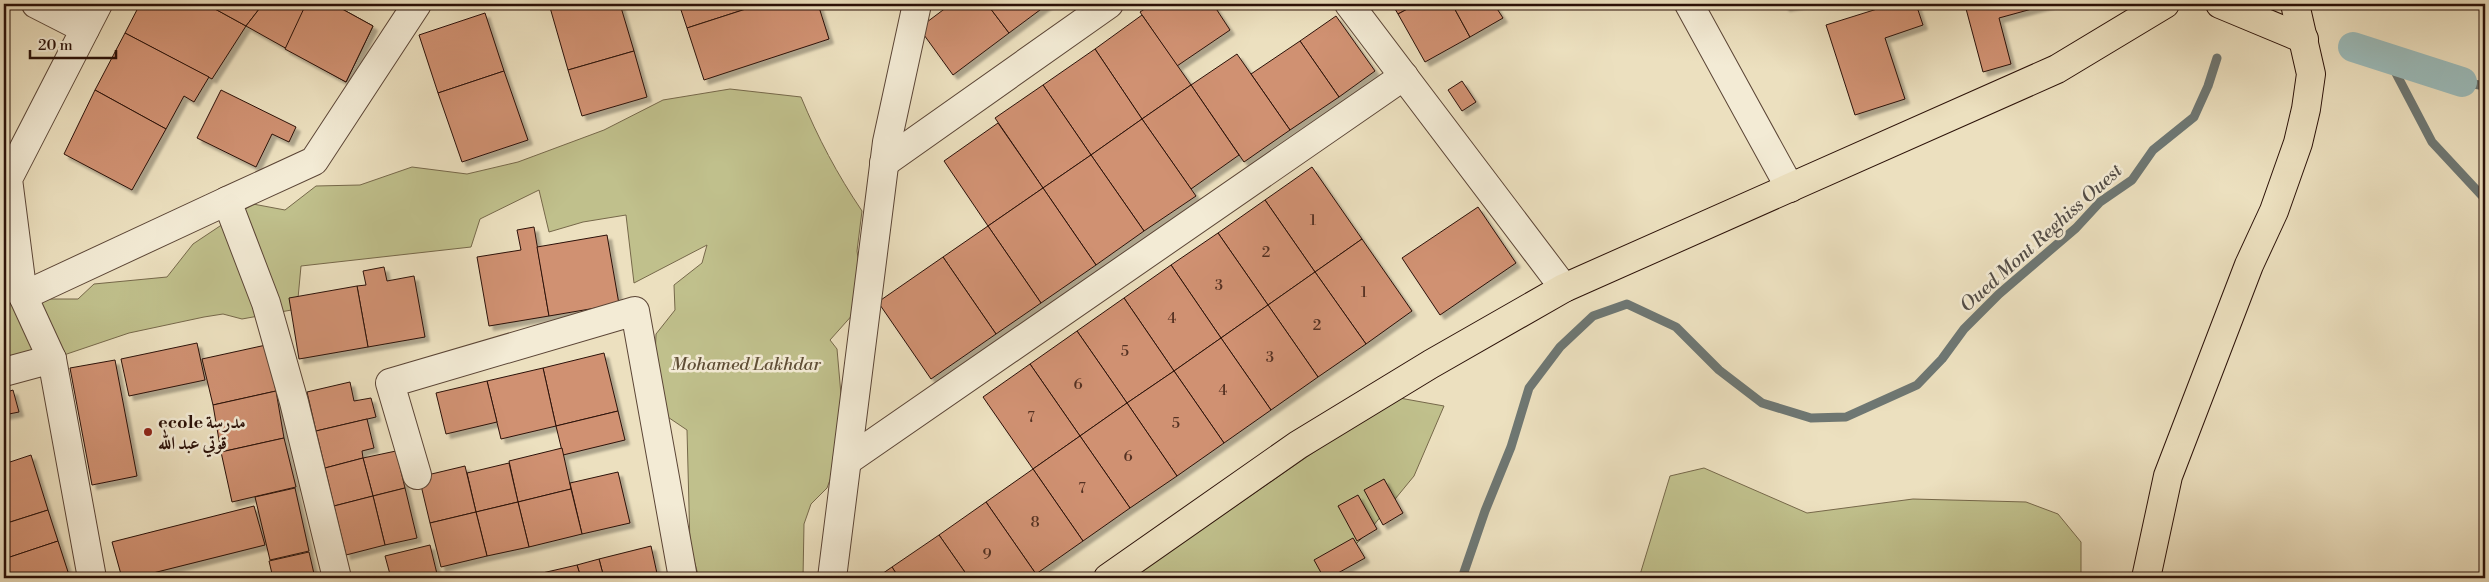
<svg xmlns="http://www.w3.org/2000/svg" width="2489" height="582" font-family="'Libre Bodoni',Amiri,serif">
<style>
.green{fill:#c0c08c;stroke:#76684a}
.lines{fill:none;stroke-linecap:round;stroke-linejoin:round}
.stream{stroke:#6e7773;stroke-width:9}
.canal{stroke:#9bbbba;stroke-width:30}
.building{fill:#d09172;stroke:#2b1108;filter:url(#shadow)}
.minor-casing{stroke:#5b4536;stroke-width:30}
.major-casing{stroke:#2b1108;stroke-width:30}
.minor{stroke:#f3ebd5;stroke-width:28}
.major{stroke:#ece0bf;stroke-width:28}
.poi-dot{fill:#8f2418;stroke:#f3ebd5;stroke-width:2}
.labels{text-anchor:middle;dominant-baseline:central;stroke-width:5;stroke-linejoin:round;paint-order:stroke}
.number-label{font-size:15px;fill:#543122}
.park-label{font-size:18px;font-style:italic;fill:#5f4e36;stroke:#f3ebd5}
.poi-label{font-size:18px;font-weight:bold;fill:#2b1108;stroke:#f3ebd5;text-anchor:start}
.water-label{font-size:19px;font-style:italic;fill:#524c46;stroke:#f3ebd5}
</style>
<defs>
<filter id="shadow"><feDropShadow dx="4.5" dy="4.5" stdDeviation="1" flood-color="#0004"/></filter>
</defs>
<rect width="100%" height="100%" fill="#ece0bf"/>
<filter id="stains"><feTurbulence type="fractalNoise" baseFrequency=".004" numOctaves="4"/><feColorMatrix values="0 0 0 0 .2 0 0 0 0 .09 0 0 0 0 .02 0 0 0 .5 -.17"/></filter>
<radialGradient id="worn" r=".72"><stop offset=".6" stop-color="#630" stop-opacity="0"/><stop offset="1" stop-color="#630" stop-opacity=".3"/></radialGradient>
<g class="green">
<path d="M730,89l71,8c17,41 36,77 61,114l-5,40 6,41 -8,20 -25,28 7,9 7,80 -7,32 -10,27 -16,16 -7,20 -1,54h-104l-9,-32 -3,-116 -34,-23 3,-73 19,-24 -1,-25 28,-22 5,-18 -73,38 -8,-68 -43,7 -34,10 -10,-42 -59,29 -9,28 -170,19 -4,43 -55,10 -19,-5 -19,3 -75,16 -77,26 -48,6v-66h74l16,-15 73,-7 26,-33 60,-40 32,6 31,-24 44,-1 52,-18 55,7 51,-12 86,-32 59,-30z"/>
<polygon points="1394,397 1444,406 1414,476 1368,532 1322,578 1131,578"/>
<polygon points="1704,468 1807,513 1913,499 2026,502 2058,514 2081,542 2081,578 1639,578 1670,476"/>
</g>
<g class="lines">
<g class="stream">
<polyline points="2389,60 2432,142 2485,199"/>
<polyline points="2462,82 2485,86"/>
<polyline points="1462,578 1485,511 1511,447 1529,388 1560,347 1593,316 1627,304 1676,327 1719,370 1762,403 1811,418 1846,417 1917,385 1942,359 1964,329 1999,294 2076,228 2100,202 2132,180 2153,150 2194,117 2208,86 2217,58"/>
</g>
<polyline class="canal" points="2353,47 2462,82"/>
</g>
<g class="building">
<polygon points="140,4 206,4 246,26 212,79 125,33"/>
<polygon points="206,4 263,4 246,26"/>
<polygon points="263,4 333,4 373,26 346,82 246,26"/>
<polygon points="306,4 333,4 373,26 346,82 285,49"/>
<polygon points="549,4 620,4 634,51 568,70"/>
<polygon points="679,4 751,4 752,7 687,28"/>
<polygon points="751,4 818,4 829,39 704,80 687,28 752,7"/>
<polygon points="944,4 987,4 1009,33 953,75 919,28 947,7"/>
<polygon points="987,4 1048,4 1009,33"/>
<polygon points="1152,4 1213,4 1230,30 1177,66 1140,12"/>
<polygon points="1392,4 1417,4 1398,14"/>
<polygon points="1417,4 1452,4 1470,37 1425,62 1398,14"/>
<polygon points="1452,4 1494,4 1503,18 1470,37"/>
<polygon points="1784,4 1799,4 1785,7"/>
<polygon points="1893,4 1916,4 1923,25 1885,38 1905,99 1855,115 1826,25"/>
<polygon points="1971,4 2050,4 1999,18 2011,64 1983,72 1965,5"/>
<polygon points="485,13 504,71 438,93 419,35"/>
<polygon points="1142,15 1191,85 1142,119 1095,49"/>
<polygon points="1336,16 1375,71 1339,97 1300,41"/>
<polygon points="125,33 209,77 194,102 184,96 166,129 95,90"/>
<polygon points="1300,41 1339,97 1290,130 1251,74"/>
<polygon points="1095,49 1142,119 1091,155 1043,85"/>
<polygon points="634,51 647,97 582,116 568,70"/>
<polygon points="1237,54 1290,130 1244,162 1191,85"/>
<polygon points="504,71 528,140 462,162 438,93"/>
<polygon points="1462,81 1476,102 1462,111 1448,90"/>
<polygon points="1043,85 1091,155 1043,188 995,118"/>
<polygon points="1191,85 1239,155 1191,189 1142,119"/>
<polygon points="95,90 166,129 132,190 64,154"/>
<polygon points="221,90 296,127 289,142 272,134 256,167 197,138"/>
<polygon points="1142,119 1196,196 1144,231 1091,155"/>
<polygon points="998,123 1043,188 988,226 944,161"/>
<polygon points="1091,155 1144,231 1096,265 1043,188"/>
<polygon points="1312,167 1362,239 1315,272 1265,200"/>
<polygon points="1043,188 1096,265 1041,303 988,226"/>
<polygon points="1265,200 1315,272 1268,305 1218,233"/>
<polygon points="1478,207 1516,263 1440,315 1402,258"/>
<polygon points="988,226 1041,303 996,334 943,257"/>
<polygon points="534,227 549,316 489,326 477,257 521,250 517,230"/>
<polygon points="1218,233 1268,305 1221,338 1171,265"/>
<polygon points="607,235 619,304 549,316 537,247"/>
<polygon points="1362,239 1412,311 1366,344 1315,272"/>
<polygon points="943,257 996,334 931,379 878,302"/>
<polygon points="1171,265 1221,338 1174,371 1124,298"/>
<polygon points="384,267 387,281 414,276 425,337 368,347 357,286 366,285 363,271"/>
<polygon points="1315,272 1366,344 1318,377 1268,305"/>
<polygon points="357,286 368,347 299,359 289,298"/>
<polygon points="1124,298 1174,371 1127,403 1077,331"/>
<polygon points="1268,305 1318,377 1271,410 1221,338"/>
<polygon points="1077,331 1127,403 1080,436 1030,364"/>
<polygon points="1221,338 1271,410 1224,443 1174,371"/>
<polygon points="197,343 205,380 129,396 121,359"/>
<polygon points="266,345 276,391 213,405 202,359"/>
<polygon points="604,353 618,411 556,426 543,368"/>
<polygon points="115,360 137,476 92,485 70,368"/>
<polygon points="1030,364 1080,436 1033,469 983,397"/>
<polygon points="543,368 556,426 501,439 487,381"/>
<polygon points="1174,371 1224,443 1177,476 1127,403"/>
<polygon points="487,381 497,422 446,434 436,393"/>
<polygon points="350,382 354,401 371,398 376,417 316,431 307,392"/>
<polygon points="13,390 19,412 4,415 4,393"/>
<polygon points="276,391 284,438 221,452 213,405"/>
<polygon points="1127,403 1177,476 1130,508 1080,436"/>
<polygon points="618,411 625,440 563,455 556,426"/>
<polygon points="367,419 374,448 362,451 363,458 325,468 316,431"/>
<polygon points="1080,436 1130,508 1083,541 1033,469"/>
<polygon points="284,438 296,487 232,502 221,452"/>
<polygon points="562,448 571,489 518,502 509,461"/>
<polygon points="396,451 405,488 373,496 363,458"/>
<polygon points="31,455 48,510 4,524 4,464"/>
<polygon points="363,458 373,496 334,506 325,468"/>
<polygon points="509,463 518,502 476,512 467,473"/>
<polygon points="465,466 476,512 430,523 419,477"/>
<polygon points="1033,469 1083,541 1036,574 986,502"/>
<polygon points="618,472 630,523 582,534 570,483"/>
<polygon points="1384,479 1403,513 1383,525 1364,490"/>
<polygon points="295,488 309,551 270,560 255,497"/>
<polygon points="405,488 417,538 385,545 373,496"/>
<polygon points="571,489 582,534 529,547 518,502"/>
<polygon points="1358,495 1377,529 1357,541 1338,506"/>
<polygon points="373,496 385,545 346,555 334,506"/>
<polygon points="518,502 529,547 487,556 476,512"/>
<polygon points="986,502 1036,574 1030,578 969,578 939,535"/>
<polygon points="254,506 265,545 133,578 122,578 112,542"/>
<polygon points="48,510 58,541 4,559 4,524"/>
<polygon points="476,512 487,556 441,567 430,523"/>
<polygon points="939,535 969,578 899,578 892,567"/>
<polygon points="1353,538 1365,558 1329,578 1324,578 1314,560"/>
<polygon points="58,541 69,575 59,578 4,578 4,559"/>
<polygon points="430,545 438,578 391,578 385,556"/>
<polygon points="651,546 658,578 604,578 599,559"/>
<polygon points="309,552 315,578 273,578 269,561"/>
<polygon points="599,559 604,578 581,578 577,565"/>
<polygon points="577,565 581,578 539,578 538,574"/>
<polygon points="892,567 899,578 876,578"/>
<polygon points="538,574 539,578 522,578"/>
</g>
<g class="lines">
<g class="minor-casing">
<g id="minor">
<polyline points="36,4 85,29"/>
<polyline points="1349,4 1564,288"/>
<polyline points="1689,4 1790,188"/>
<polyline points="884,163 1109,4"/>
<polyline points="227,201 314,161 417,4"/>
<polyline points="23,296 227,201 266,303 294,402 337,578"/>
<polyline points="4,372 52,359"/>
<polyline points="847,461 1404,76"/>
<polyline points="417,475 390,383 635,311 683,578"/>
<polyline points="92,578 52,359 23,296 8,179 98,4"/>
<polyline points="832,578 887,142 917,4"/>
</g>
</g>
<g class="major-casing">
<g id="major">
<polyline points="2220,4 2304,39"/>
<polyline points="1108,578 1298,445 1431,364 1564,288 2057,69 2165,4"/>
<polyline points="2146,578 2168,476 2249,265 2274,211 2298,143 2306,109 2311,74 2295,4"/>
</g>
</g>
<use href="#minor" class="minor"/>
<use href="#major" class="major"/>
</g>
<circle class="poi-dot" cx="148" cy="432" r="5"/>
<g class="labels">
<g class="number-label">
<text x="1313" y="220">1</text>
<text x="1266" y="252">2</text>
<text x="1219" y="285">3</text>
<text x="1364" y="292">1</text>
<text x="1172" y="318">4</text>
<text x="1317" y="325">2</text>
<text x="1125" y="351">5</text>
<text x="1270" y="357">3</text>
<text x="1078" y="384">6</text>
<text x="1223" y="390">4</text>
<text x="1031" y="417">7</text>
<text x="1176" y="423">5</text>
<text x="1128" y="456">6</text>
<text x="1082" y="488">7</text>
<text x="1035" y="522">8</text>
<text x="987" y="554">9</text>
</g>
<g class="park-label">
<text x="746" y="364">Mohamed Lakhdar</text>
</g>
<g class="poi-label">
<text x="158" y="422">ecole مدرسة<tspan x="158" dy="21">قوتي عبد الله</tspan></text>
</g>
<g class="water-label">
<text transform="translate(2041 238) rotate(-42)">Oued Mont Reghiss Ouest</text>
</g>
</g>
<rect width="2489" height="582" fill="none" stroke="#ece0bf" stroke-width="20"/>
<rect x="5" y="5" width="2479" height="572" fill="none" stroke="#2b1108" stroke-width="2.5"/>
<rect x="10" y="10" width="2469" height="562" fill="none" stroke="#2b1108"/>
<path d="M30 50v8h86v-8" fill="none" stroke="#2b1108" stroke-width="2.5"/>
<text x="38" y="50" font-size="15" fill="#2b1108" stroke="#f3ebd5" stroke-width="4" paint-order="stroke">20 m</text>
<rect width="100%" height="100%" filter="url(#stains)"/>
<rect width="100%" height="100%" fill="url(#worn)"/>
</svg>
